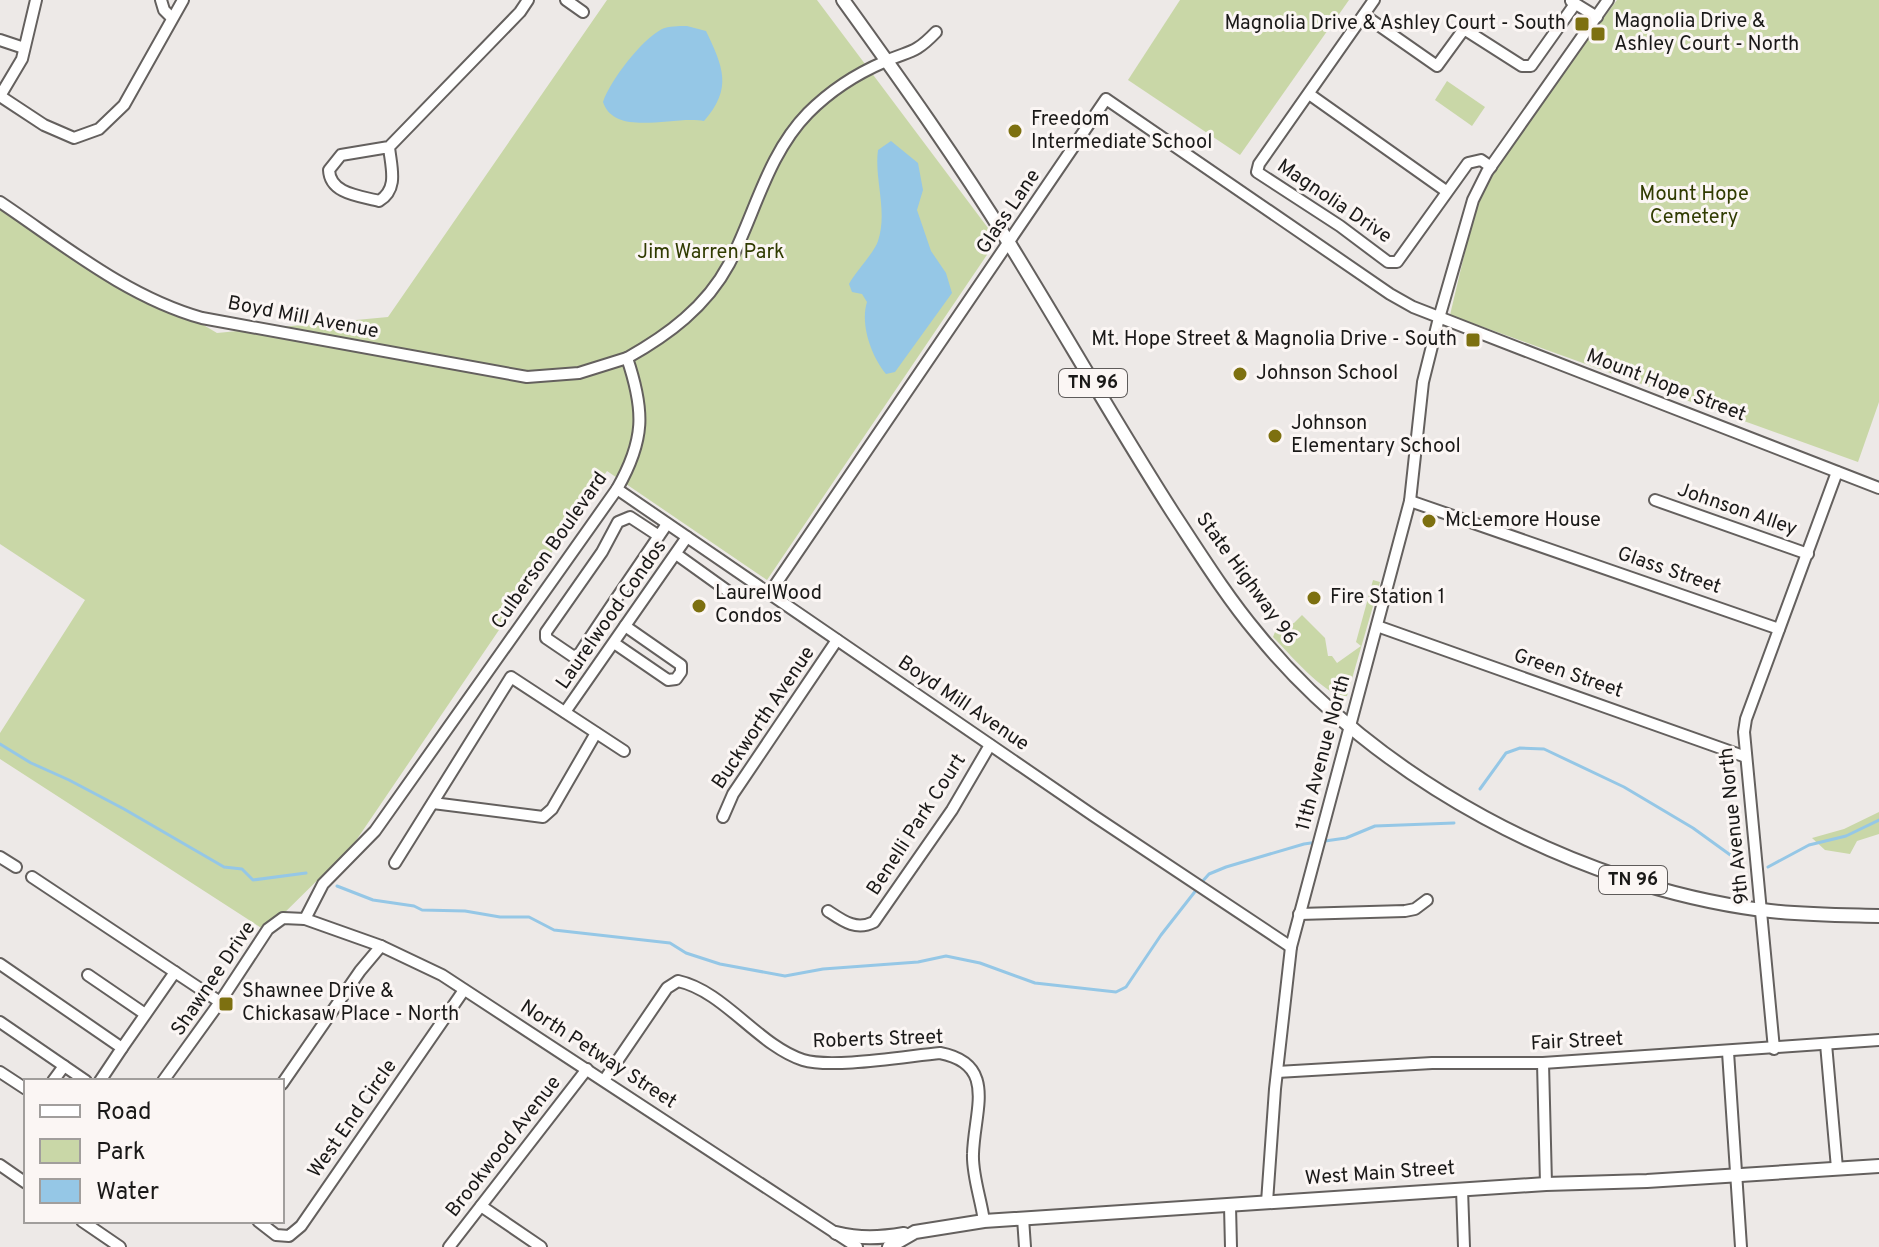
<svg xmlns="http://www.w3.org/2000/svg" width="1879" height="1247" font-family="Overpass,sans-serif">
<style>
.green{fill:#c9d7a7}
.water{fill:#95c7e6}
.lines{fill:none;stroke-linecap:round;stroke-linejoin:round}
.stream{stroke:#95c7e6;stroke-width:3}
.minor-casing{stroke:#64605e;stroke-width:14}
.major-casing{stroke:#64605e;stroke-width:16}
.minor{stroke:#fff;stroke-width:10}
.major{stroke:#fff;stroke-width:12}
.poi-dot{fill:#7d7010;stroke:#fbf6f4;stroke-width:3}
.labels{text-anchor:middle;dominant-baseline:central;stroke-width:6;stroke-linejoin:round;paint-order:stroke}
.shield{fill:#fbf6f4;stroke:#5e5b5a;stroke-width:2}
.shield-label{font-size:18px;font-weight:bold;fill:#1a1918}
.poi-label{font-size:20px;fill:#1a1918;stroke:#fbf6f4;text-anchor:start}
.park-label{font-size:20px;fill:#303b01;stroke:#fbf6f4}
.street-label{font-size:20px;fill:#1a1918;stroke:#fbf6f4}
</style>
<rect width="100%" height="100%" fill="#ede9e7"/>
<g class="green">
<polygon points="607,0 817,0 997,240 767,580 607,471 353,845 266,931 0,759 0,733 85,600 0,544 0,205 217,333 388,317"/>
<polygon points="1180,0 1349,0 1240,155 1128,80"/>
<polygon points="1617,0 1879,0 1879,402 1858,462 1450,315 1481,184"/>
<polygon points="1447,81 1485,107 1472,126 1435,100"/>
<path d="M1373,580l7,2 -33,114c-20,3 -59,-44 -74,-59l4,-10 17,-4 8,-8 23,23 3,18h4l5,7 24,-17 -5,-4z"/>
<polygon points="1879,812 1879,834 1857,841 1850,854 1825,850 1812,838 1844,829"/>
</g>
<g class="water">
<path d="M687,26l19,5c17,36 27,57 -2,90 -30,-6 -89,17 -101,-19 7,-21 38,-62 59,-73 7,-3 16,-3 25,-3z"/>
<path d="M891,141l27,22 5,27 -6,20 14,41 15,22 6,20 -57,79 -9,2c-15,-18 -26,-50 -19,-72l-5,-8 -10,-2 -3,-8c7,-13 25,-31 29,-43 10,-30 -4,-62 0,-91z"/>
</g>
<g class="lines">
<g class="stream">
<polyline points="0,744 31,763 69,780 124,809 224,867 242,869 253,880 306,873"/>
<polyline points="1480,789 1506,753 1520,748 1544,749 1624,787 1693,828 1740,862"/>
<polyline points="1768,867 1809,845 1846,836 1879,820"/>
<polyline points="1201,883 1209,874 1226,867 1304,844 1346,838 1375,826 1454,823"/>
<polyline points="337,886 373,900 414,906 422,910 465,911 500,917 529,917 554,930 670,943 686,953 720,964 785,976 823,969 918,962 946,956 980,963 1035,983 1116,992 1126,987 1161,935 1197,889"/>
</g>
<g class="minor-casing">
<g id="minor">
<polyline points="161,0 164,10 172,18"/>
<polyline points="566,0 583,12"/>
<polyline points="1374,0 1259,164 1257,172 1340,226 1388,262 1397,262 1468,163 1481,160 1491,167"/>
<polyline points="1571,1 1597,17"/>
<polyline points="1364,15 1437,66 1464,29 1522,66 1531,66 1575,4"/>
<polyline points="0,40 24,48"/>
<polyline points="1309,94 1446,191"/>
<polyline points="0,96 44,125 74,138 99,129 124,105 183,0"/>
<polyline points="0,96 22,59 36,0"/>
<path d="M389,147c2,20 10,42 -10,54 -19,-5 -49,-7 -50,-31l12,-15 48,-8 131,-135 8,-12"/>
<path d="M0,202c64,43 127,95 202,116l325,59 52,-4 48,-15"/>
<polyline points="617,489 1094,816 1291,947"/>
<polyline points="1655,500 1808,554"/>
<polyline points="1410,501 1779,629"/>
<path d="M659,536l-29,-19 -12,5 -16,30 -56,80v6l28,19 6,-4c28,-43 58,-86 87,-129"/>
<polyline points="676,554 729,592"/>
<polyline points="769,594 1106,99 1390,294 1413,307 1879,488"/>
<polyline points="1377,626 1746,757"/>
<polyline points="614,643 668,680 676,679 681,672 681,665 625,626"/>
<polyline points="565,712 687,537"/>
<polyline points="433,803 543,817 552,809 596,733"/>
<polyline points="723,817 733,794 837,640"/>
<polyline points="0,857 16,867"/>
<polyline points="395,863 511,677 624,751"/>
<polyline points="32,877 220,1002"/>
<path d="M828,911c15,10 28,20 46,11l78,-112 38,-65"/>
<polyline points="1299,914 1405,911 1415,909 1427,900"/>
<path d="M305,919l18,-35 52,-53 242,-342c28,-49 28,-78 10,-131 41,-23 79,-51 102,-94 26,-50 38,-109 79,-151 21,-21 48,-39 76,-51 25,-12 29,-6 52,-30"/>
<polyline points="0,964 122,1048 100,1081"/>
<polyline points="88,975 145,1014"/>
<polyline points="0,1022 86,1081"/>
<polyline points="1826,1044 1837,1168"/>
<polyline points="122,1048 175,972"/>
<polyline points="1774,1049 1744,732 1746,719 1837,472"/>
<polyline points="1728,1052 1741,1247"/>
<polyline points="1543,1063 1546,1184"/>
<polyline points="0,1072 26,1089"/>
<polyline points="1277,1072 1432,1063 1543,1063 1879,1040"/>
<path d="M605,1079l62,-91 11,-7c46,10 81,65 125,79 29,9 104,-4 137,-7 58,11 34,58 33,101 -1,21 8,45 11,67"/>
<polyline points="53,1081 64,1066"/>
<polyline points="163,1081 220,1002 268,929 283,918 305,919 381,946 442,975 857,1247"/>
<polyline points="282,1084 360,971 381,946"/>
<polyline points="0,1165 26,1183"/>
<polyline points="1462,1189 1464,1247"/>
<polyline points="1267,1202 1275,1089 1291,947 1410,501 1423,382 1439,318 1473,200 1487,172 1608,0"/>
<polyline points="481,1206 541,1247"/>
<polyline points="1230,1206 1231,1247"/>
<polyline points="1023,1218 1025,1247"/>
<polyline points="82,1221 120,1247"/>
<polyline points="258,1221 276,1235 289,1236 301,1226 464,990"/>
<polyline points="449,1247 587,1069"/>
</g>
</g>
<g class="major-casing">
<g id="major">
<path d="M843,0c57,79 114,159 166,243 55,89 107,181 164,270 27,41 53,83 84,120 118,146 319,253 505,277 38,5 78,5 117,6"/>
<path d="M836,1233c24,6 44,5 68,1"/>
<polyline points="889,1247 915,1232 984,1221 1546,1184 1647,1181 1879,1166"/>
</g>
</g>
<use href="#minor" class="minor"/>
<use href="#major" class="major"/>
</g>
<g class="poi-dot">
<rect x="1574" y="16" width="16" height="16" rx="4"/>
<rect x="1590" y="26" width="16" height="16" rx="4"/>
<circle cx="1015" cy="131" r="8"/>
<rect x="1465" y="332" width="16" height="16" rx="4"/>
<circle cx="1240" cy="374" r="8"/>
<circle cx="1275" cy="436" r="8"/>
<circle cx="1429" cy="521" r="8"/>
<circle cx="1314" cy="598" r="8"/>
<circle cx="699" cy="606" r="8"/>
<rect x="218" y="996" width="16" height="16" rx="4"/>
</g>
<g class="labels">
<g class="shield">
<rect x="1059" y="369" width="68" height="28" rx="6"/>
<rect x="1599" y="866" width="68" height="28" rx="6"/>
</g>
<g class="shield-label">
<text x="1093" y="383">TN 96</text>
<text x="1633" y="880">TN 96</text>
</g>
<g class="poi-label">
<text x="1614" y="22">Magnolia Drive &amp;<tspan x="1614" dy="23">Ashley Court - North</tspan></text>
<text x="1566" y="24" text-anchor="end">Magnolia Drive &amp; Ashley Court - South</text>
<text x="1031" y="120">Freedom<tspan x="1031" dy="23">Intermediate School</tspan></text>
<text x="1457" y="340" text-anchor="end">Mt. Hope Street &amp; Magnolia Drive - South</text>
<text x="1256" y="374">Johnson School</text>
<text x="1291" y="424">Johnson<tspan x="1291" dy="23">Elementary School</tspan></text>
<text x="1445" y="521">McLemore House</text>
<text x="715" y="594">LaurelWood<tspan x="715" dy="23">Condos</tspan></text>
<text x="1330" y="598">Fire Station 1</text>
<text x="242" y="992">Shawnee Drive &amp;<tspan x="242" dy="23">Chickasaw Place - North</tspan></text>
</g>
<g class="park-label">
<text x="1694" y="195">Mount Hope<tspan x="1694" dy="23">Cemetery</tspan></text>
<text x="711" y="253">Jim Warren Park</text>
</g>
<g class="street-label">
<text transform="translate(1334 202) rotate(34)">Magnolia Drive</text>
<text transform="translate(1009 212) rotate(-56)">Glass Lane</text>
<text transform="translate(303 318) rotate(11)">Boyd Mill Avenue</text>
<text transform="translate(1666 386) rotate(21)">Mount Hope Street</text>
<text transform="translate(1737 510) rotate(19)">Johnson Alley</text>
<text transform="translate(550 551) rotate(-55)">Culberson Boulevard</text>
<text transform="translate(1669 571) rotate(19)">Glass Street</text>
<text transform="translate(1246 579) rotate(54)">State Highway 96</text>
<text transform="translate(612 615) rotate(-55)">Laurelwood Condos</text>
<text transform="translate(1568 674) rotate(19)">Green Street</text>
<text transform="translate(963 704) rotate(34)">Boyd Mill Avenue</text>
<text transform="translate(764 718) rotate(-56)">Buckworth Avenue</text>
<text transform="translate(1324 753) rotate(-75)">11th Avenue North</text>
<text transform="translate(917 825) rotate(-57)">Benelli Park Court</text>
<text transform="translate(1735 826) rotate(-96)">9th Avenue North</text>
<text transform="translate(214 979) rotate(-56)">Shawnee Drive</text>
<text transform="translate(878 1040) rotate(-2)">Roberts Street</text>
<text transform="translate(1577 1042) rotate(-3)">Fair Street</text>
<text transform="translate(598 1055) rotate(33)">North Petway Street</text>
<text transform="translate(353 1119) rotate(-55)">West End Circle</text>
<text transform="translate(504 1147) rotate(-52)">Brookwood Avenue</text>
<text transform="translate(1380 1174) rotate(-4)">West Main Street</text>
</g>
</g>
<rect x="24" y="1079" width="260" height="144" fill="#fbf6f4" stroke="#a19e9c" stroke-width="2"/>
<rect x="40" y="1105" width="40" height="12" fill="#ffffff" stroke="#a19e9c" stroke-width="2"/>
<text x="96" y="1119" font-size="24" fill="#1a1918">Road</text>
<rect x="40" y="1139" width="40" height="24" fill="#c9d7a7" stroke="#a19e9c" stroke-width="2"/>
<text x="96" y="1159" font-size="24" fill="#1a1918">Park</text>
<rect x="40" y="1179" width="40" height="24" fill="#95c7e6" stroke="#a19e9c" stroke-width="2"/>
<text x="96" y="1199" font-size="24" fill="#1a1918">Water</text>
</svg>
